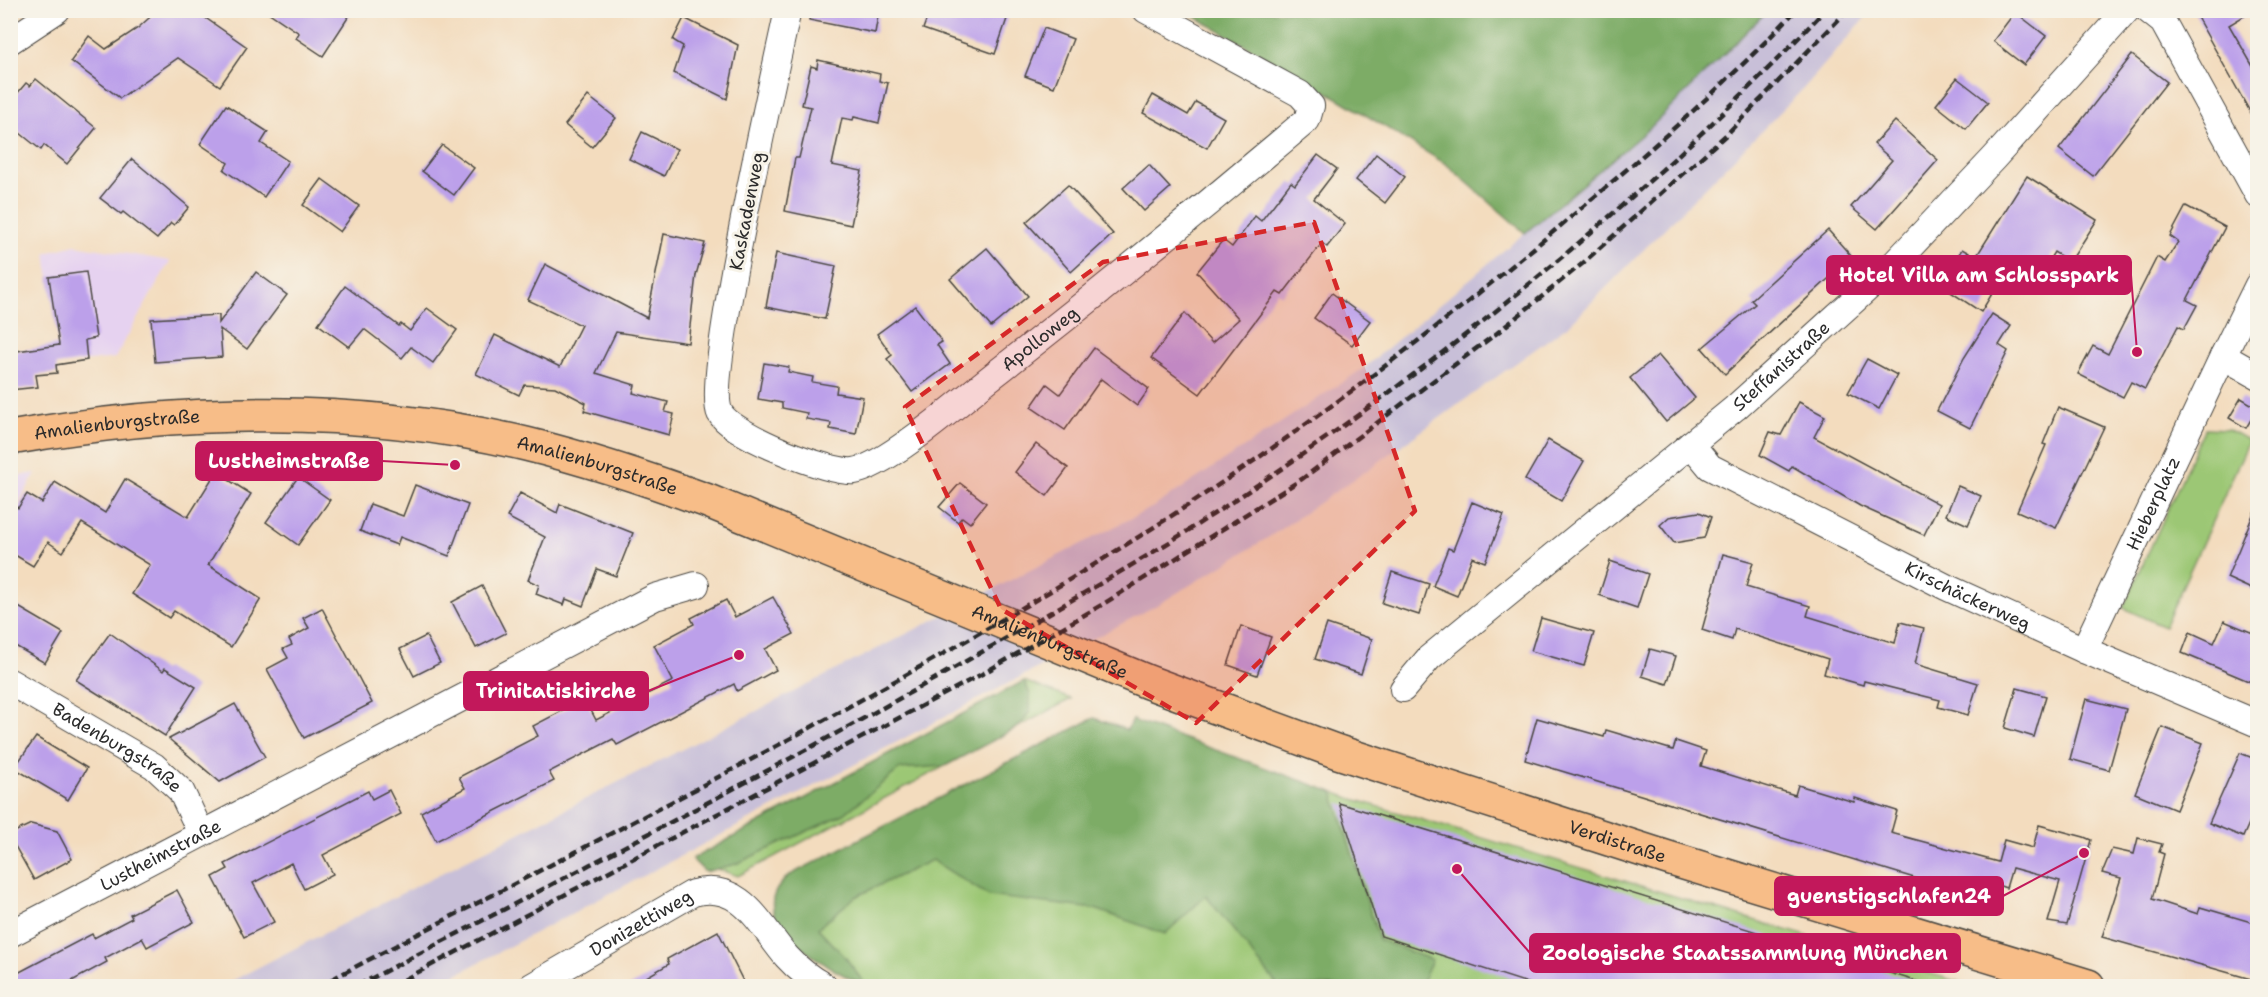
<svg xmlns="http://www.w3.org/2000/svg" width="2268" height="997" font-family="'Shantell Sans',sans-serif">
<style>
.built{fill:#e6d2f0}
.industrial{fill:#c8bfd8}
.green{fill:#9cc774;stroke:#647950;stroke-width:1.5}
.forest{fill:#7dac66;stroke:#546c48;stroke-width:1.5}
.building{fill:#bca0ea}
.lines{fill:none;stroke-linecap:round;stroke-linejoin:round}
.street-casing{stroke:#494641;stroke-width:28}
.primary-casing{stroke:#494641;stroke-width:36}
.street{stroke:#fff;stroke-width:26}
.primary{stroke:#f7bd88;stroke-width:33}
.rail{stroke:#2b2b2b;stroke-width:4.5;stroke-dasharray:9 4.5;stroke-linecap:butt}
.marked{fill:#d62828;fill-opacity:0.2;stroke:#d62828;stroke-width:4.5;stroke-dasharray:12 8;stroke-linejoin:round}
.labels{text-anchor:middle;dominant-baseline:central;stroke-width:6;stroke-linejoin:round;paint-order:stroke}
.street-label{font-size:18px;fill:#2b2b2b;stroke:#f7f3e8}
.leader{fill:none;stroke:#c2185b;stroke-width:2}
.callout-dot{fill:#c2185b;stroke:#f7f3e8;stroke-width:2}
.callout{fill:#c2185b;stroke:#c2185b;stroke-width:2}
.callout-label{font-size:20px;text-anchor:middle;font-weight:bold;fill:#fff}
</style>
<rect width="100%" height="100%" fill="#f7f3e8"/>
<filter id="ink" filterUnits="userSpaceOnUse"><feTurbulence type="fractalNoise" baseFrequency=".0167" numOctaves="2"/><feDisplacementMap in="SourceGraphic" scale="12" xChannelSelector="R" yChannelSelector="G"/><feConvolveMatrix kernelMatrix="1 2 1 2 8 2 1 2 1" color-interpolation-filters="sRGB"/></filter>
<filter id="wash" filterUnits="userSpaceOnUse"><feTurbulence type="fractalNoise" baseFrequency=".008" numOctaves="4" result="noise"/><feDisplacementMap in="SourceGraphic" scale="24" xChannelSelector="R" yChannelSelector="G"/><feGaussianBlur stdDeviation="1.35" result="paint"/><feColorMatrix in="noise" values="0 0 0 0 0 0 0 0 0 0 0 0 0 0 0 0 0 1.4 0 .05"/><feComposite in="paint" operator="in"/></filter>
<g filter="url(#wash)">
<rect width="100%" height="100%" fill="#f3dcbe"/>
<g class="built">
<polygon points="75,245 170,261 115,358 56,365 57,373 35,368 32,349 59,344 46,253"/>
<polygon points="36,473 11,516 11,477"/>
</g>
<polygon class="industrial" points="1767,11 1871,11 1803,89 1570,324 1369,469 1269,537 1159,604 434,986 222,986 1155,506 1364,368 1652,126"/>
<g class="green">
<polygon points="2205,428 2228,429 2249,441 2164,627 2123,608"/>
<polygon points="1024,681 1071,699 738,876 717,869 705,872 692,859"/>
<path d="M1094,718l33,12 5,-10 92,35 126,43 622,188h-1106c-27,-13 -100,-50 -93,-87 2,-10 9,-16 15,-23z"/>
</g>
<g class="forest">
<polygon points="1185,11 1767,11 1652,126 1525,233 1446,164 1341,100"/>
<polygon points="1024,681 1030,694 1030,711 1020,726 945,766 900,769 844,814 736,864 705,872 692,859"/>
<path d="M1094,718l33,12 5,-10 201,72 46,148 53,20 -11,26h-143l-72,-90 -41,38 -70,-25 -106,-13 -57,-36 -77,37 -37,31 28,30 20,28c-27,-12 -99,-50 -93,-87 2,-10 9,-16 15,-23z"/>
</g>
<g id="blocks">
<g class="building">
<polygon points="158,10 194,10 247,47 220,86 178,58 120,98 71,61 89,36 106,49 138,28"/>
<polygon points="265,10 353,10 323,56 296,38 299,33"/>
<polygon points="810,10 879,10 875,33 809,20"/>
<polygon points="930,10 1010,10 995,54 923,29"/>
<polygon points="2193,10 2254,10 2229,25 2258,75 2258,126"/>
<polygon points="2015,12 2046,36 2024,65 1993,41"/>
<polygon points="684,18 738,45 727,99 674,73 683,46 673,40"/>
<polygon points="1044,28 1073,39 1054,87 1025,76"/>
<polygon points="2132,55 2167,82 2093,176 2059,149"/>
<polygon points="818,60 880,74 879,81 888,83 879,123 854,117 853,120 842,118 832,165 862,171 851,225 785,211 795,158 799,158 811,107 802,105 811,66 817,68"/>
<polygon points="1957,78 1988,102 1966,129 1936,105"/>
<polygon points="36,79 96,128 67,164 44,145 41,150 10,125 10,102 26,83 30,86"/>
<polygon points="1153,95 1188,115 1196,102 1224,118 1207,148 1143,113"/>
<polygon points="588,96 616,118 592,147 565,125"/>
<polygon points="226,105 268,132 261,143 288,161 264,197 224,170 228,163 200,144"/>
<polygon points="1895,121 1938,160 1877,229 1851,207 1892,160 1874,144"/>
<polygon points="642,132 677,149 664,176 629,159"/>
<polygon points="442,145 474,168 454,195 422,171"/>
<polygon points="1376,154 1405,177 1385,203 1356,180"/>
<polygon points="1318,155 1337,169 1314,199 1345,224 1327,247 1322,243 1282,295 1277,292 1200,394 1151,358 1185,313 1212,343 1239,319 1197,272 1223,240 1232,247 1255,216 1261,221 1291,182 1295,185"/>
<polygon points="132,159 189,207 174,225 171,223 157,239 123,212 121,214 100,198"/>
<polygon points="1149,165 1170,188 1144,211 1123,188"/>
<polygon points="2027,176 2097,220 2070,262 2054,252 2033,286 2007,269 1981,312 1940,285 1962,249 1976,257"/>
<polygon points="322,179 359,206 340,232 303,205"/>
<polygon points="1068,185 1113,234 1071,272 1026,222"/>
<polygon points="2186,206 2225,227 2187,300 2197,305 2184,329 2178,326 2145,389 2131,382 2123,397 2078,374 2093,346 2108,354 2157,257 2165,262 2178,242 2170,236"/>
<polygon points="1828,230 1852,257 1725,374 1702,348 1755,304 1751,300"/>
<polygon points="664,234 705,243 696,275 688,343 616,332 596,373 635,385 633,393 668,402 665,412 674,414 669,435 584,411 586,403 555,387 524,385 519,395 476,374 495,335 560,367 581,325 528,300 545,264 647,318"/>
<polygon points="987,248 1028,296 991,327 950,279"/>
<polygon points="776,253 836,266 825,319 766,307"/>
<polygon points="86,272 96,338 85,340 87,360 56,365 57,373 36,375 38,387 10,390 10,352 59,345 49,277"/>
<polygon points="256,272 287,295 247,349 220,329 222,357 155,362 151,319 219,315 219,323"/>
<polygon points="345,286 399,326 401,324 410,331 427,308 457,330 433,363 411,347 402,358 364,329 349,347 318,324"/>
<polygon points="1332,293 1370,321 1352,345 1314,318"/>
<polygon points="915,306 942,342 937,345 950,364 912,392 887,359 892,355 877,334"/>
<polygon points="1992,314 2011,326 1999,345 2008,351 1970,428 1937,411 1964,358"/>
<polygon points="1094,348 1149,389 1137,406 1101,379 1065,430 1031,407 1047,384 1060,394"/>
<polygon points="1658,355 1695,398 1666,422 1630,378"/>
<polygon points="1867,359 1897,375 1879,409 1848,393"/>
<polygon points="764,363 789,367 788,372 813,377 812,382 837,386 836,393 863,397 856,434 830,429 831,423 806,419 807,413 782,408 782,403 758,399"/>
<polygon points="2241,398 2258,408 2246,428 2229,418"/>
<polygon points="1799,402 1825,416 1814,437 1939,504 1924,535 1860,506 1792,466 1789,471 1760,455 1770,432 1781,435"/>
<polygon points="2058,407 2104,427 2056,528 2017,511 2046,445 2043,444"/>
<polygon points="1548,440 1584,461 1561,501 1525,480"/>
<polygon points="1036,444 1068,468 1047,496 1015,472"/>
<polygon points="216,472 251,494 208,565 261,599 231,647 174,611 169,618 132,594 150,565 82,523 63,552 48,542 33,566 10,552 10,503 18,508 27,494 42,503 55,482 105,513 125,479 188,517"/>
<polygon points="298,477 330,500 298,545 266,522"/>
<polygon points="960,483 986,503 970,523 962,517 958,522 939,507"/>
<polygon points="415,485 468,505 449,556 400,537 397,545 360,531 370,504 403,516"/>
<polygon points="1958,486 1981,496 1968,525 1946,515"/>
<polygon points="520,493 557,513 560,504 633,533 616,576 597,569 583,606 566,599 564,605 536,594 539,585 528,580 545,537 507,517"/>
<polygon points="1472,502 1504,515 1485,562 1472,557 1457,596 1433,586 1448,548 1453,550"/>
<polygon points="2257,505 2258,505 2258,592 2227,578"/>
<polygon points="1699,512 1711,517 1704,538 1674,543 1660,525 1669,517"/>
<polygon points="1723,554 1753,562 1746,587 1810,606 1807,616 1895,643 1900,622 1924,628 1915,664 1978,683 1968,715 1938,707 1940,700 1864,681 1863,685 1824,674 1828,659 1735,629 1732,640 1702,630"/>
<polygon points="1610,561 1648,574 1637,608 1599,595"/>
<polygon points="1392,572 1429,584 1419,615 1382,603"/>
<polygon points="482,586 506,633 476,648 452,602"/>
<polygon points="773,597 794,634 765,649 776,670 737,691 734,684 617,745 613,739 549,772 554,781 436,841 421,812 465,788 459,777 538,736 533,726 585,699 596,720 673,681 654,645 694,624 691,618 726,600 735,617"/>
<polygon points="10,602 63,633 45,663 10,643"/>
<polygon points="322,608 372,703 304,738 267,669 288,658 283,649 292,645 289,639 309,628 303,618"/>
<polygon points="1541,618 1594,633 1584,666 1531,651"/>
<polygon points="2224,621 2258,635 2258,685 2182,653 2190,632 2214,643"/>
<polygon points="1327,624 1372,639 1361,674 1315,659"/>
<polygon points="1241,626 1271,637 1257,675 1228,665"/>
<polygon points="110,633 163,671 165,668 196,687 165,736 76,680"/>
<polygon points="426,636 440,663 414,676 400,649"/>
<polygon points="1650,649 1676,656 1667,684 1642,676"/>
<polygon points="2017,688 2046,696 2034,737 2005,728"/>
<polygon points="2086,699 2126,709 2109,770 2070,759"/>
<polygon points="235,704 265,757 220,782 169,739"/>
<polygon points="1537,718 1604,737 1606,730 1673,750 1676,741 1706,751 1701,766 1795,795 1798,785 1854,802 1855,798 1897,811 1891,833 1998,862 2004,840 2033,848 2039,825 2084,837 2091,840 2067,925 2048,922 2060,881 2012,868 2006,888 1992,883 1987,900 1525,760"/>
<polygon points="2162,727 2203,743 2176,810 2135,793"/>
<polygon points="36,737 87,768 68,800 14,768"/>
<polygon points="2240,753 2258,760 2258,803 2243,837 2209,823"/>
<polygon points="389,790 401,814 323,855 333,874 304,889 291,863 253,883 274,922 244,937 213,877 228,869 225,864 368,791 372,799"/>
<polygon points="1339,803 1919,982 1918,987 1689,987 1670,984 1659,987 1540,987 1381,936"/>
<polygon points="31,824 57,831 72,859 34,880 10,837 10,834"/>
<polygon points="2138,838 2162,844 2159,852 2164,854 2152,899 2198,914 2200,907 2258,924 2258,981 2102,937 2121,878 2102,873 2112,849 2134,854"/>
<polygon points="177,890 194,922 147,947 142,938 105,958 107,962 61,987 10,987 10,977 92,934 94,938 132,918 130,914"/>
<polygon points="718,931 746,987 629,987 669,964 667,959"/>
</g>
</g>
</g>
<g filter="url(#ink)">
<use href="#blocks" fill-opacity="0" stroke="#494641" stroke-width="1.5"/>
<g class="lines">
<g class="street-casing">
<g id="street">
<path id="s1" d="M788,10c-12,56 -84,372 -68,403 12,22 110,61 134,58 30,-4 104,-67 131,-89 109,-85 216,-172 322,-262l4,-14 -11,-12 -154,-84"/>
<polyline points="2148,10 2163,22 2258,195"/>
<polyline points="10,41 57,10"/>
<polyline points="2258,285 2223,356 2258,376"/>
<path id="s2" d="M1691,444l19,23 236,120 138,63 174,74"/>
<path id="s3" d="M2084,650l139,-294"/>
<path id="s4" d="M10,682l144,84 27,25 20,42"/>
<path id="s5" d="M1403,689l26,-31 306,-250 157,-142 102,-108 133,-148"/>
<path id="s6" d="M10,934l645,-337 41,-12"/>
<path id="s7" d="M532,986l161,-93c49,-13 67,33 94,64 10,11 24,22 37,29"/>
</g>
</g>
<g class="primary-casing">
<g id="primary">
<path id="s8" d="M10,438c169,-30 348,-34 516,6 62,15 122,35 182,57l440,181 190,70 330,106 420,128"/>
</g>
</g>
<use href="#street" class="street"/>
<use href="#primary" class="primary"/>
<g class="rail">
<path d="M319,986c289,-153 585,-297 860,-475 138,-90 268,-189 393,-295 77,-65 155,-132 224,-206"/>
<path d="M357,986c218,-114 438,-226 651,-349 62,-36 124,-71 184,-109 230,-148 445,-319 633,-518"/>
<polyline points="392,986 982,674 1105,603 1302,479 1497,333 1582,264 1727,134 1848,10"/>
</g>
</g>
</g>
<path class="marked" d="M1314,222l101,289 -219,212 -195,-114 -96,-202 198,-145z"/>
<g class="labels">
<g class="street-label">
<text transform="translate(747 211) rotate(-79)">Kaskadenweg</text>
<text stroke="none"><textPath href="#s1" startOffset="788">Apolloweg</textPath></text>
<text stroke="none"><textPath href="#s5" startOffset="498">Steffanistraße</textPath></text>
<text stroke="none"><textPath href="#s8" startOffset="108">Amalienburgstraße</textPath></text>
<text stroke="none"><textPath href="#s8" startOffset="594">Amalienburgstraße</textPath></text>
<text stroke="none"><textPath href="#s3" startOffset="162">Hieberplatz</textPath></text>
<text stroke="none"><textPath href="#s2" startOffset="318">Kirschäckerweg</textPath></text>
<text stroke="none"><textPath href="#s8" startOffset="1080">Amalienburgstraße</textPath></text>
<text stroke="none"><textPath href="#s4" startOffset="126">Badenburgstraße</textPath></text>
<text stroke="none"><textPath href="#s8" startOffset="1682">Verdistraße</textPath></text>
<text stroke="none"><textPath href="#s6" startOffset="170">Lustheimstraße</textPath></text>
<text stroke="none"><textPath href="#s7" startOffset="126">Donizettiweg</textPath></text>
</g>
</g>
<path class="leader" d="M2137 352L2131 275M455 465L382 461M739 655L648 691M2084 853L2003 896M1457 869L1530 953"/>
<g class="callout-dot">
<circle cx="2137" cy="352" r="6"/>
<circle cx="455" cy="465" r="6"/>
<circle cx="739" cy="655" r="6"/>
<circle cx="2084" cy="853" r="6"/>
<circle cx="1457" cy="869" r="6"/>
</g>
<g class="callout">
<rect x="1827" y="256" width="304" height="38" rx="6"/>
<rect x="196" y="442" width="186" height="38" rx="6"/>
<rect x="464" y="672" width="184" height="38" rx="6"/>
<rect x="1775" y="877" width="228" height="38" rx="6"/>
<rect x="1530" y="934" width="430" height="38" rx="6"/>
</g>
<g class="callout-label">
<text x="1979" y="282">Hotel Villa am Schlosspark</text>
<text x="289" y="468">Lustheimstraße</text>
<text x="556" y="698">Trinitatiskirche</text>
<text x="1889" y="903">guenstigschlafen24</text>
<text x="1745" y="960">Zoologische Staatssammlung München</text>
</g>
<rect width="2268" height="997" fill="none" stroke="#f7f3e8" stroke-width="36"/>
</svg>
